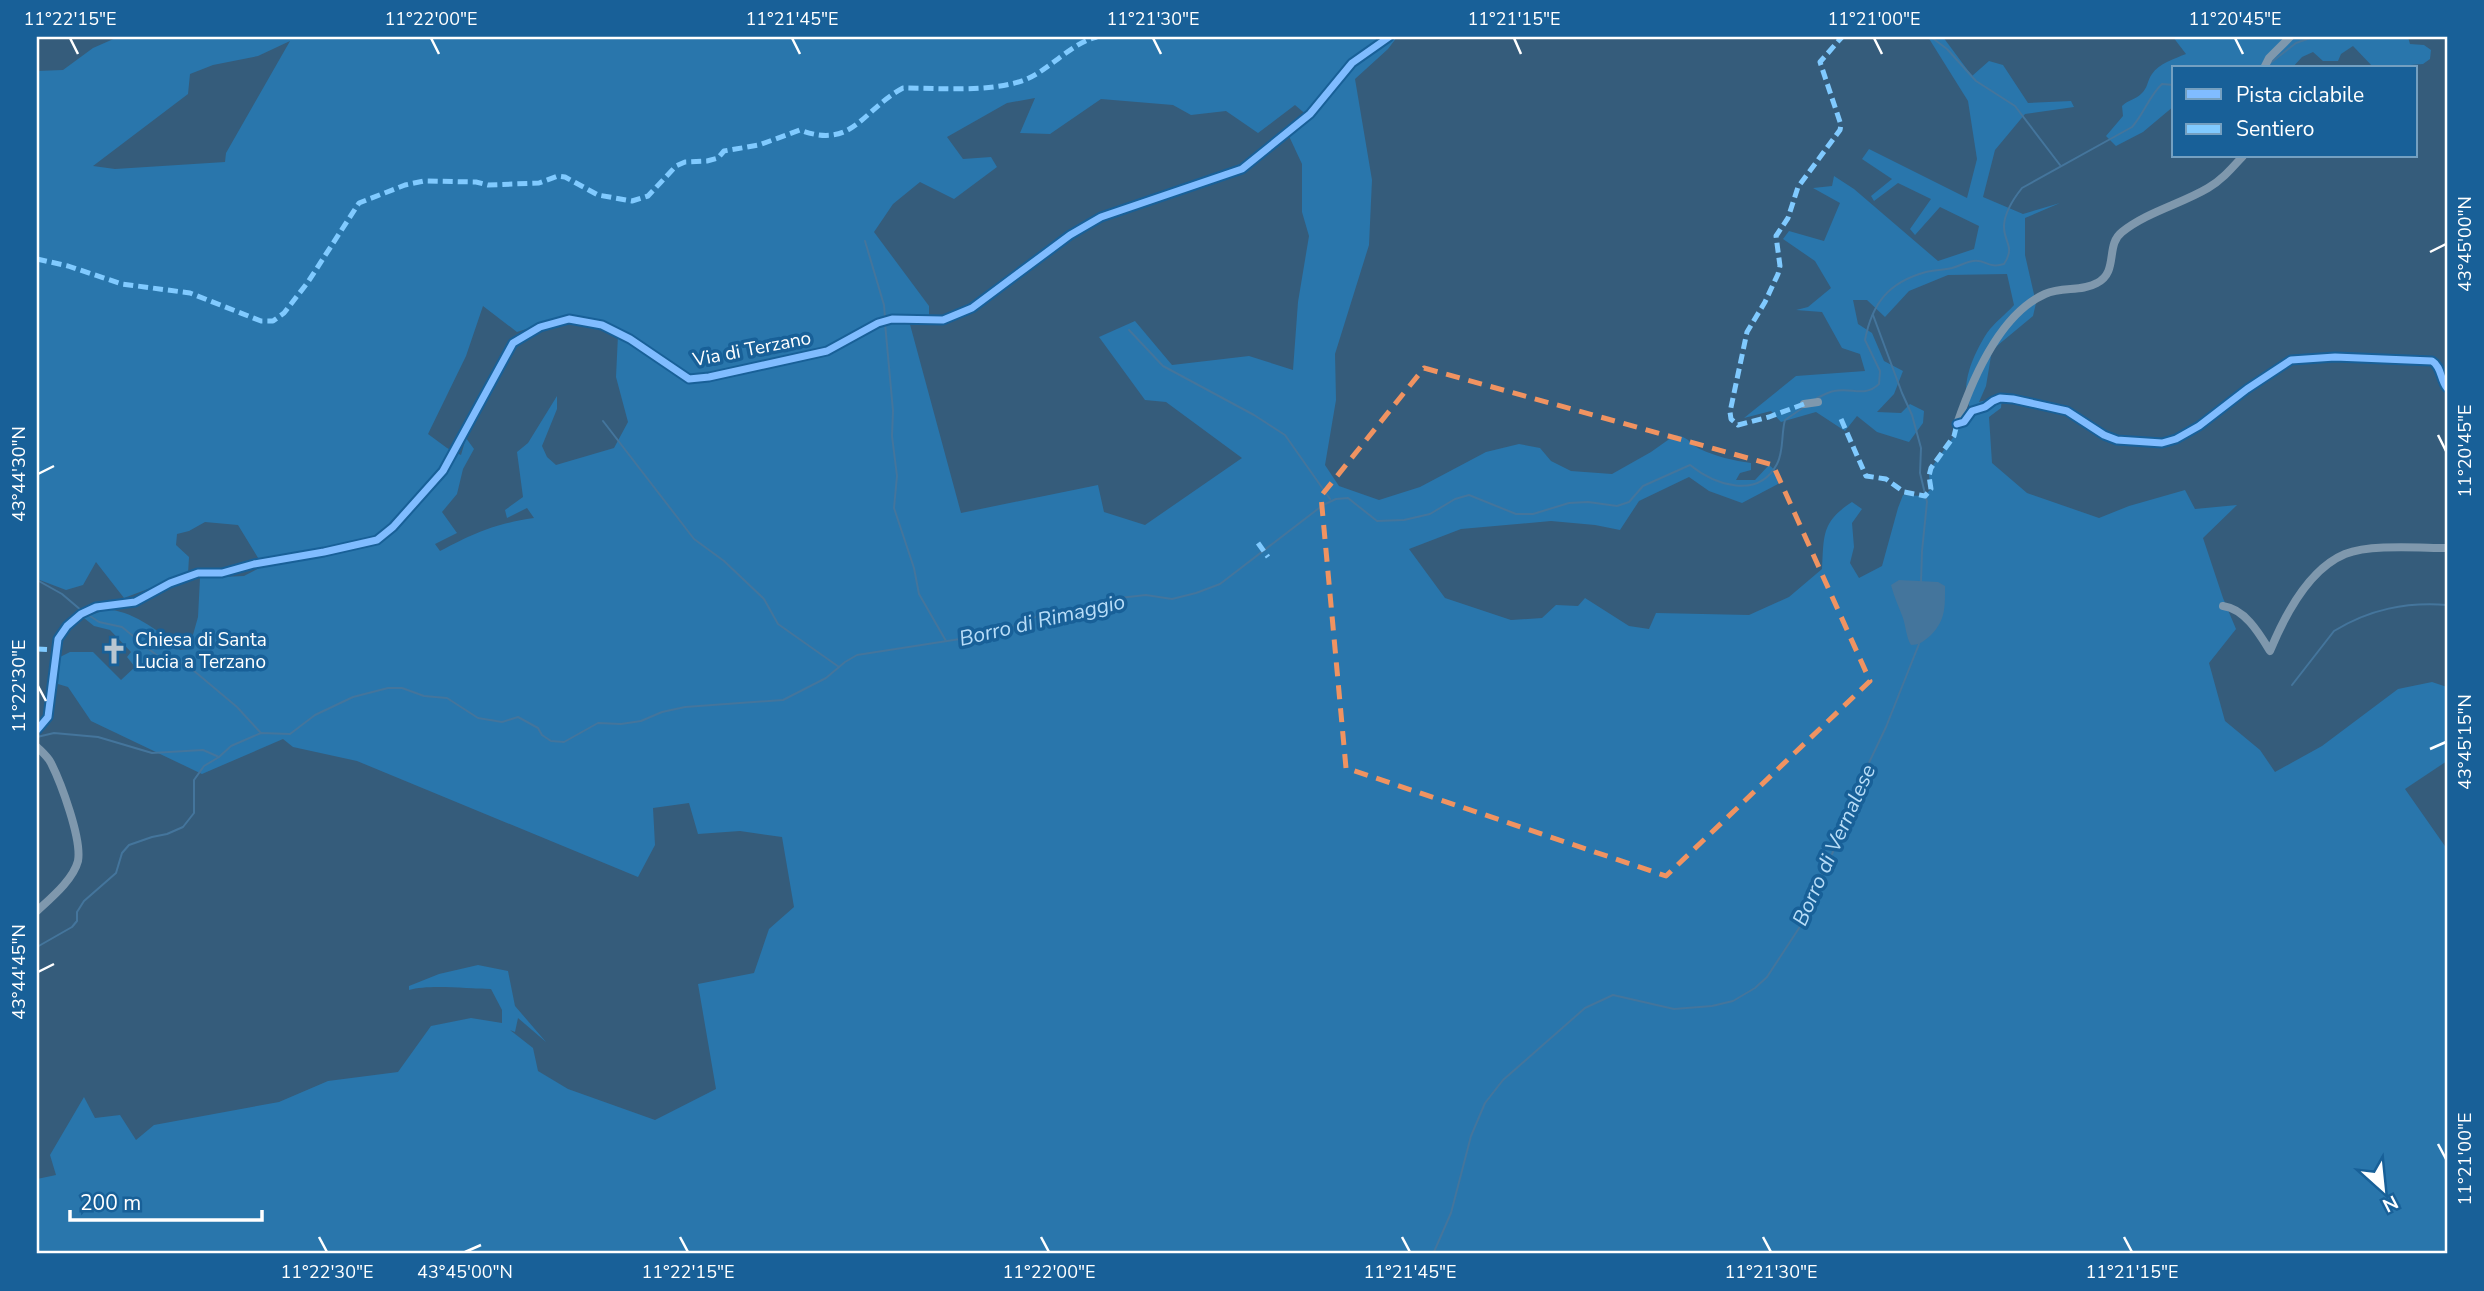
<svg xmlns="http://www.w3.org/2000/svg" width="2484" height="1291" font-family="'Nunito Sans',sans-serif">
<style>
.green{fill:#2976ac;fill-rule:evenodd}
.water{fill:#44759c}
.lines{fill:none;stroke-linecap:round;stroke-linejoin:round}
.stream{stroke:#44759c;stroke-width:2}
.minor{stroke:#7f98ad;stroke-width:8}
.quiet{stroke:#80caff;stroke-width:5;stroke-dasharray:10 5;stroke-linecap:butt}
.cycleway-casing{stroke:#186098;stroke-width:11}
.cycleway{stroke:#80bcff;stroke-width:7}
.marked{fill:none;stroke:#f09361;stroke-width:5;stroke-dasharray:14 9;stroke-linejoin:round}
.ticks{fill:none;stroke:#fff;stroke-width:2.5}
.labels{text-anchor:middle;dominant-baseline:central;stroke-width:7;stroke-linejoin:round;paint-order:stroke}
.street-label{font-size:19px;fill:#fff;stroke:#186098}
.poi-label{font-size:19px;fill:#fff;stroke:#186098;text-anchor:start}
.water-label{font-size:21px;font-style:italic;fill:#b8ddf8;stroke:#186098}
.neatline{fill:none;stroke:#fff;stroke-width:2.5}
.ticks-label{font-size:18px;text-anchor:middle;fill:#fff}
</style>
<rect width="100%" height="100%" fill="#355c7b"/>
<g class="green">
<path d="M118,37h1279l-9,12 -33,30 17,101 -3,65 -34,109 1,46 -11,65 14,21 40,14 41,-13 66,-35 33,-8 21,4 11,13 20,10 41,3 39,-22 24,-17c14,2 14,8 25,14 14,7 35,12 51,14v7l-11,3 -4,7h19l14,-15 8,7 1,12 -36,19 -33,-12 -20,-14 -50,24 -19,29 -25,-5 -44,-4 -90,8 -52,20 36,49 66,22 31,-2 14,-13 22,1 7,-8 44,28 20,3 7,-16 93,2 40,-18 33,-28c2,-33 -1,-47 30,-67l10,7 -10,14 2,24 -4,16 9,15 23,-12 16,-58 5,-13 21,1 7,-7 -2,-13 2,-8 23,-32 3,-12 15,-13c-15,-22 2,-58 15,-78 7,-10 19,-19 27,-28l-7,-31 -59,1 -39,16 -24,26 -18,-17h-14l5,24 14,9 12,28 19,10 -9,23 -17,18 24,1 9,-9 14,7 -1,12 -14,19 -32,-10 -20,-16 -12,15 -29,-19 -35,10 -10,-11 -27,7 52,-42 69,-5 -5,-17 -18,-6 -20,-36 -26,-2 12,-3 23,-19 -16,-27 -32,-22 6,-8 35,10 16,-38 -27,-15 19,-2 2,-10 20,13 84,72 36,-12 5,-23 -39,-19 -25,28 -5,-6 21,-30 -33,-16 -24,18 -3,-5 21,-17 -30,-20 7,-10 98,49 10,-39 -9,-58 -40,-64h15l29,39 17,-15 14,4 25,38 43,-2 3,6 -49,7 -30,36 -12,47 40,17 37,-11 -35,15v37l11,48 -3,13 -41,34 -6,36 -7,16 23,-6 -1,12 -12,9 3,46 35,30 72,25 30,-12 56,-16 10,19 42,-4 -34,33 20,60 13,31 -27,34 16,58 35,29 15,22 47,-26 76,-57 34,-7 15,5v74l-42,28 42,60v405h-2410v-75l19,-4 -6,-20 34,-58 11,21 25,-3 16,25 18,-15 125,-23 49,-21 70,-9 33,-46 40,-8 31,5v-13l-11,-21c-23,0 -61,-5 -82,1v-4l30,-12 39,-9 30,6 7,35 31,36 -28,-24 -3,14 -5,-2 23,18 5,23 30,18 87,31 61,-31 -18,-105 56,-11 15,-44 25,-22 -12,-70 -42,-6 -42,3 -9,-31 -36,5 2,37 -17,32 -281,-116 -64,-14 -10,-8 -81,35 -111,-53 -23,-34 -10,-3 2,-27 10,-5h23l28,28 14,-13 -8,-10 4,-5 -21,-22 -16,-4 -10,-8c8,-3 19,-9 27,-8 23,2 53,24 69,40l9,-1 9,-32 2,-39 44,-2 19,-10 -25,-41 -33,-3 -16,9 -12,3 -1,11 13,12 -1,17 -64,24 -28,-36 -13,23 -17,5 -29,-11v-508l26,-1 30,-22zM290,41l-64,112 -1,9 -110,7 -22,-3 95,-72 2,-20 23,-9 45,-9zM1035,98l-15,35 30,1 51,-35 72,6 18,10 35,-4 32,22 37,-28 14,12 -21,17 14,30v48l7,24 -11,66 -5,68 -44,-14 -77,9 -37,-44 -36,16 46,63 21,2 76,56 -97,67 -41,-13 -6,-27 -137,28 -53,-196 21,5v-16l-55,-74 19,-28 27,-22 34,17 43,-32 -6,-10 -28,2 -16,-22 60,-34zM483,306l34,26c44,-14 58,-16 101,3l-2,42 12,45 -14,26 -58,17 -9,-8 -5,-11 15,-37v-13l-29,47 -11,9 6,45 -18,13 2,8 20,-10 7,10c-40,6 -58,14 -94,33l-5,-7 22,-11 -15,-21 15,-18 6,-25 11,-20 -8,-11 -5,17 -14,-7 -19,-14 38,-78z"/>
<path d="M2173,37h235l2,7 14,1 7,5 -1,9 -7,5 -49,4 -21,-22 -12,8 -3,7h-15l-10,-9 -11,5 -10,11h-118v38l-31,26 -27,14 -10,-10 17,-20 -1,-10c6,-6 14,-7 19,-12 7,-6 6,-13 11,-20 6,-10 24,-16 34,-20z"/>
</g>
<path class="water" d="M1899,580l39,2 7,4c0,20 1,34 -14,49 -7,6 -11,10 -20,10 -5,-8 -5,-18 -8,-27 -4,-11 -9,-21 -12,-33z"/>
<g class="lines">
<g class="stream">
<polyline points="1931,37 1947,49 1976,81 2015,106 2060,165"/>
<polyline points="2269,64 2296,43 2313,37"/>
<polyline points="865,241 884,305 885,318"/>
<polyline points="1873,315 1902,393 1912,415 1921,448 1920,473 1927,502 1922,551 1921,582"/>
<polyline points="885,323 893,411 892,436 897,476 894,508 914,568 919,594 946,641"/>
<polyline points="1129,330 1163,366 1254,415 1285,435 1330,499"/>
<path d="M1817,398c5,-2 11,-6 17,-7 18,-4 30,7 45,-7l1,-13 -15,-31c7,-37 24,-58 61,-68 8,-2 18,-2 26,-4 7,-2 14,-6 21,-7 13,-2 15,8 31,3 12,-18 -1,-22 0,-39 1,-13 10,-27 18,-37l110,-61c12,-13 17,-31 30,-43l12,1"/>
<polyline points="603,421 694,539 724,561 764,599 778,624 839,667"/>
<polyline points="37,580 62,594 82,611"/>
<polyline points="87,614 99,622 122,627 160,658 187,665 237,707 260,732"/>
<path d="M2292,685l42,-54c36,-22 72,-29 113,-26"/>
<polyline points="37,737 54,733 98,737 152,753 203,750 219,757"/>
<path d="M37,947l35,-20 5,-6v-9l7,-11 32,-28 6,-20 7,-8 23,-8 15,-3 16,-7 11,-14v-33l10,-14 15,-9 12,-11 30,-13 29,1 25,-19 38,-18 35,-9h14l22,8 23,2 31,20 24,4 16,-5 20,11 4,7 9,6 13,1 34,-19 23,1 20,-3 21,-9 23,-5 98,-7 43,-22 19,-16 12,-7 103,-16 51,-12 24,-10 67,-10 17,-9 27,-3 26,4 24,-6 24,-9 103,-79 13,-6 12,-1 29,23 27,-1 26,-6 25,-15 14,-4 47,19h17l36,-11 19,-1 29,4 12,-4 14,-16 47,-21c25,20 68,35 87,-1 7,-13 4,-30 8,-44l19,-13"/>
<polyline points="1433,1254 1451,1213 1471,1136 1485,1103 1503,1080 1585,1008 1613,995 1674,1009 1712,1006 1733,1001 1755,988 1767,977 1805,919 1811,898 1843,831 1866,769 1886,727 1919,644"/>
</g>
<g class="minor">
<polyline points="2264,68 2269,58 2290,37"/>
<polyline points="1804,404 1818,402"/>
<path d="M1957,424l7,-2 8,-11 13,-4 8,-6 7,-3 13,1 54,12 37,24 13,5 45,3 14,-4 23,-13 48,-37 44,-29 44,-3 97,4c10,6 8,19 15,27"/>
<path d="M1957,424c15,-44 43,-110 88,-130 17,-8 36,-2 52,-11 22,-11 8,-38 25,-51 25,-20 59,-28 86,-44 14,-8 24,-20 35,-32"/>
<path d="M2223,606c22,3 36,27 47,45 14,-34 39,-82 75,-97 26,-10 74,-6 102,-6"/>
<polyline points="37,730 48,717 58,639 67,626 81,614 96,607 135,602 170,583 198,573 222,573 254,564 324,552 377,540 393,527 443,471 513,343 540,327 569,319 602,325 630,339 689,379 709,377 827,351 878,323 892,319 943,320 972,308 1070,235 1101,217 1242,169 1310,114 1352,63 1389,37"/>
<path d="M37,747c5,5 11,10 14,16 10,20 31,76 27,98 -5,19 -27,37 -41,50"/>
</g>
<g class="quiet">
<path d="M37,259l31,7 54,18 68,9 71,28h12l11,-8 24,-31 51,-79 46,-18 19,-4 52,1 12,3 51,-2 19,-7 7,1 33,18 34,6 16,-5 28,-30 9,-4 22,-1 11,-3 6,-7 35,-6 41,-15c53,20 62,-20 103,-42 36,0 90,5 124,-9 23,-10 46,-37 70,-42"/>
<polyline points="1804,404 1769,417 1738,425 1731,419 1730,412 1747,332 1765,302 1778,274 1780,266 1776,236 1788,218 1798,187 1840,130 1841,125 1820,62 1842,37"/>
<polyline points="1841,419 1866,476 1886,479 1904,492 1925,496 1931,489 1929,476 1931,468 1954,436 1957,424"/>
<polyline points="1258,543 1268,557"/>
<polyline points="37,649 56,650"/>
</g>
<g class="cycleway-casing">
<g id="cycleway">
<path d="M1957,424l7,-2 8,-11 13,-4 8,-6 7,-3 13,1 54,12 37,24 13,5 45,3 14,-4 23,-13 48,-37 44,-29 44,-3 97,4c10,6 8,19 15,27"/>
<polyline points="37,730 48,717 58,639 67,626 81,614 96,607 135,602 170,583 198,573 222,573 254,564 324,552 377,540 393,527 443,471 513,343 540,327 569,319 602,325 630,339 689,379 709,377 827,351 878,323 892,319 943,320 972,308 1070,235 1101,217 1242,169 1310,114 1352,63 1389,37"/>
</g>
</g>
<use href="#cycleway" class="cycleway"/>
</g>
<path class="marked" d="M1424,368l349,97 97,216 -204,195 -320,-108 -25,-272z"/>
<path class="ticks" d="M70,38l8,16M431,38l8,16M792,38l8,16M1153,38l8,16M1514,38l7,16M1874,38l8,16M2235,38l8,16M2430,252l16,-8M2438,435l8,16M38,474l16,-8M38,686l8,15M2430,749l16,-7M38,972l16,-8M2438,1144l8,15M319,1237l8,15M680,1237l8,15M1041,1237l8,15M1402,1237l8,15M1763,1237l8,15M2124,1237l8,15M465,1252l16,-7"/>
<defs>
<g id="church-bare" transform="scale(2.1)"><path d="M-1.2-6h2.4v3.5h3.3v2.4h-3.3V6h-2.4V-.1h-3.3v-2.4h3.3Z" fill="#b8c6d1" stroke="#186098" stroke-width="2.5" paint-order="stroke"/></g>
</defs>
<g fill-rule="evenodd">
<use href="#church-bare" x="114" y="651"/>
</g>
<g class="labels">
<g class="street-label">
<text transform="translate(752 349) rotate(-11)">Via di Terzano</text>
</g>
<g class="poi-label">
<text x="135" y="640">Chiesa di Santa<tspan x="135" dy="22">Lucia a Terzano</tspan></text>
</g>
<g class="water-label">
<text transform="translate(1042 620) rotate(-13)">Borro di Rimaggio</text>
<text transform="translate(1834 845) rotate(-66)">Borro di Vernalese</text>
</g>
</g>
<rect width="2484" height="1291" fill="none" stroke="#186098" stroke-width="77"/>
<rect x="2172" y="66" width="245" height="91" fill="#186098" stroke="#74a0c1" stroke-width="2"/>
<rect x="2186" y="89" width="35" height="10" fill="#80bcff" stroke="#74a0c1" stroke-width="2"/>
<text x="2236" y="102" font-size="21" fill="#ffffff">Pista ciclabile</text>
<rect x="2186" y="124" width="35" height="10" fill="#80caff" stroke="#74a0c1" stroke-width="2"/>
<text x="2236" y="136" font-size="21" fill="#ffffff">Sentiero</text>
<g transform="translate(2383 1189) rotate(153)" stroke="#186098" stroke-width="5" paint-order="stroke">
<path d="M0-5L12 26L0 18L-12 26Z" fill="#ffffff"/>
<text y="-10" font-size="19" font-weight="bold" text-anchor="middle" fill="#ffffff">N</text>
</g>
<path d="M70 1210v10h192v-10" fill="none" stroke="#ffffff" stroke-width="3.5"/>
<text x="80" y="1210" font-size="21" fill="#ffffff" stroke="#186098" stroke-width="5" paint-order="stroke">200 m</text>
<rect x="38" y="38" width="2408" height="1214" class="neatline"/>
<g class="ticks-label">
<text x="70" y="25">11°22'15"E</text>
<text x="431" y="25">11°22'00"E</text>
<text x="792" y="25">11°21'45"E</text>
<text x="1153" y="25">11°21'30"E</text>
<text x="1514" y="25">11°21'15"E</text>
<text x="1874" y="25">11°21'00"E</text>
<text x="2235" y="25">11°20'45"E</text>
<text transform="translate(2465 244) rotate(-90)" y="6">43°45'00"N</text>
<text transform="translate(2465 451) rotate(-90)" y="6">11°20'45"E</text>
<text transform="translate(19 474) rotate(-90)" y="6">43°44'30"N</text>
<text transform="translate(19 686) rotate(-90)" y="6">11°22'30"E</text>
<text transform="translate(2465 742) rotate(-90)" y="6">43°45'15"N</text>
<text transform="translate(19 972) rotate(-90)" y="6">43°44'45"N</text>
<text transform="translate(2465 1159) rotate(-90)" y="6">11°21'00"E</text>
<text x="327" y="1278">11°22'30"E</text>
<text x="465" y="1278">43°45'00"N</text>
<text x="688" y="1278">11°22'15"E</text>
<text x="1049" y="1278">11°22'00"E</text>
<text x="1410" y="1278">11°21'45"E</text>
<text x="1771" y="1278">11°21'30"E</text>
<text x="2132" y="1278">11°21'15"E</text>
</g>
</svg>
